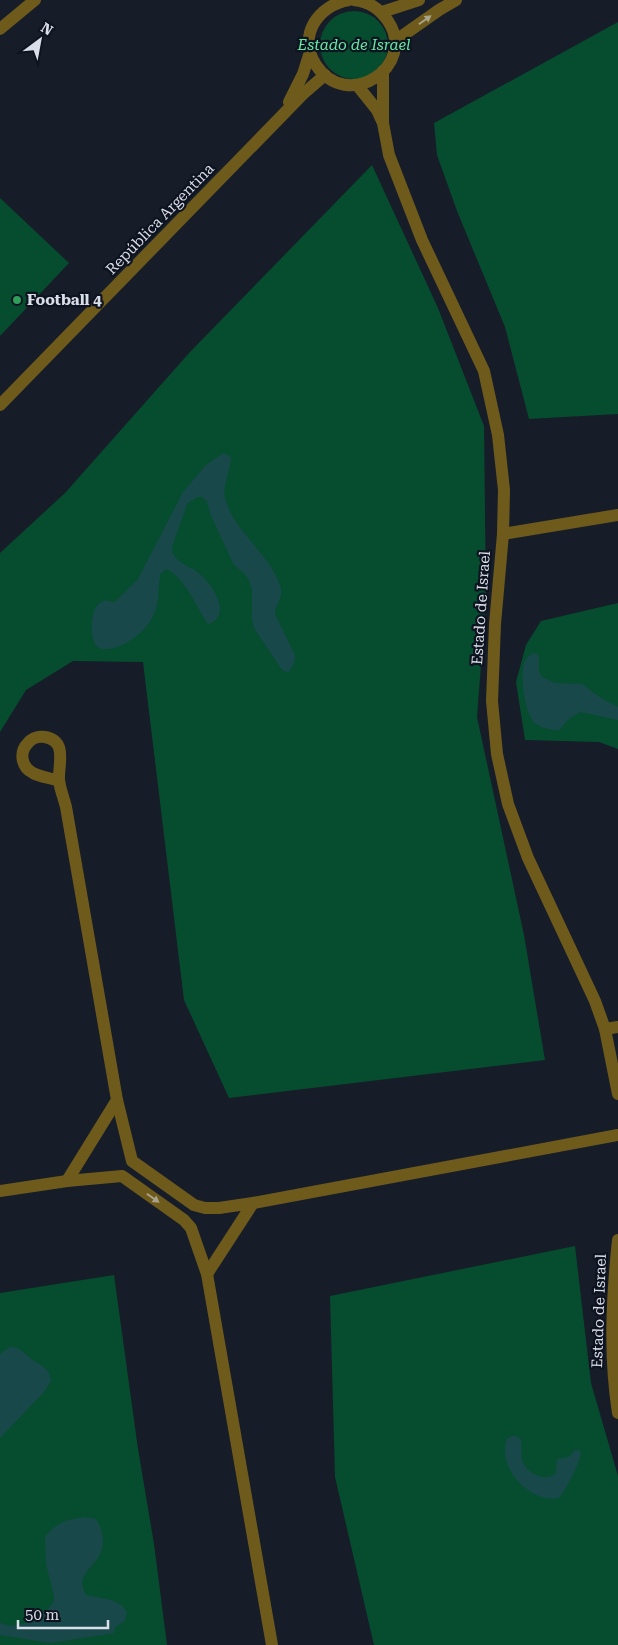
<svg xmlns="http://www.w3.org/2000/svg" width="618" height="1645" font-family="'Roboto Serif',serif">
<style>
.green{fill:#054d2e}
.water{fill:#19484a}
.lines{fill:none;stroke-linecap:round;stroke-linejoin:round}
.street{stroke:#6e5b1c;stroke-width:12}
.oneway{fill:#a9a38c}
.leisure-dot{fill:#2e9e5b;stroke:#0e1320;stroke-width:2}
.labels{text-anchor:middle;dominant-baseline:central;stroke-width:4.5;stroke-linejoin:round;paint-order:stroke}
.park-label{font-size:15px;font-style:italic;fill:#63eba5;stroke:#0e1320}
.street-label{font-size:15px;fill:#dadee8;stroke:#0e1320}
.poi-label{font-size:15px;font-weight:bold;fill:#dadee8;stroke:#0e1320;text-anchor:start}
</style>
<rect width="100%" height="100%" fill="#171c29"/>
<g class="green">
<circle cx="354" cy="45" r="34"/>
<polygon points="618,22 618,414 529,419 505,327 457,211 437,155 434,123"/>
<polygon points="372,165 438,308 484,426 486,599 477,717 524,935 545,1060 229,1098 184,1000 143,662 73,661 26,690 0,732 0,553 65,493 190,352"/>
<polygon points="0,198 69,263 0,336"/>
<polygon points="618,603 618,749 599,742 525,740 516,682 526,645 541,621"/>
<polygon points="575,1246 591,1383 618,1476 618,1645 374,1645 335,1477 330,1296"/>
<polygon points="114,1275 138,1449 154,1544 167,1645 0,1645 0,1293"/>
</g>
<g class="water">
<path d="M223,453l8,4c0,13 -9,28 -6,41 8,33 49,60 56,91 2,9 -6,16 -6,25l19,39c3,8 -1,12 -5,19l-5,-1 -4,-4 -26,-39 -2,-10v-28l-4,-12 -4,-5 -10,-8 -23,-49 -4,-14 -5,-5h-5l-10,7 -15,43c0,4 1,8 4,11 5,6 14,9 20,13 11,8 28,29 23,43 -2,6 -5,8 -11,10 -11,-16 -23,-47 -42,-55l-5,4c-4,13 -1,29 -7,41 -7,17 -30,35 -48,35 -4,0 -7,0 -10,-4 -7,-9 -6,-42 8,-44 3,-1 8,1 11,1l23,-23 45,-87 23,-27z"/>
<path d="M534,653l3,1 2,4v14l3,5 13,6 27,1 19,14 17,9v13l-38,-8 -10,6 -11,12c-7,0 -17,-2 -23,-6 -11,-8 -16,-47 -12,-60 1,-5 5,-9 10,-11z"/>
<path d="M10,1347c11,0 12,5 20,11 9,7 20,9 21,23l-7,11 -44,46v-84z"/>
<path d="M514,1435l7,4c1,7 0,14 1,20 2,13 25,25 34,14l1,-14 12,-2 6,-7 6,1c-1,12 -14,37 -22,47 -29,6 -63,-31 -52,-59z"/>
<path d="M86,1517l10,2c6,10 10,23 4,35 -6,14 -26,21 -14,41 14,4 33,2 41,17l-3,10 -9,5 -1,6 -6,1 -58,9 -50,-8v-12l11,3 15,-3 21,-13 7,-9v-5l-8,-32 -1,-27c13,-16 21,-17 41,-20z"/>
</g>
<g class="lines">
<g class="street">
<path d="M349,0c-31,5 -52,36 -33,65 31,48 102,1 72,-44 -9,-13 -19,-19 -34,-21"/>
<polyline points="382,12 419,0"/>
<polyline points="0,29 35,0"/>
<polyline points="395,41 439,10 456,0"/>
<polyline points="383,71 383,123 389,155 422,240 484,371 498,435 504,490 503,534 495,624 492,701 497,754 508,804 528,858 595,1001 605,1029 618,1094"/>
<polyline points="357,85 377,110 382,121"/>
<polyline points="289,102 303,74 310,52"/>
<polyline points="0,405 303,94 325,75"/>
<polyline points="503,534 618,515"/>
<path d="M59,781c-8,-3 -19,-4 -26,-8 -12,-6 -14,-21 -5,-30 4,-5 11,-7 17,-6 23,4 13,28 14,43 1,9 5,19 7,27l51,293 -50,81"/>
<polyline points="605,1029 618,1027"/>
<polyline points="117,1100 132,1161 194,1205 205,1208 219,1208 253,1203 618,1135"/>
<polyline points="0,1191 67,1181 122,1176 184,1220 191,1228 207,1274 272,1645"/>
<path d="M618,1240c-6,58 -9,115 0,173"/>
<polyline points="207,1274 253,1203"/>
</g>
</g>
<defs><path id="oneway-solid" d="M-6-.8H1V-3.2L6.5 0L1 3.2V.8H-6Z" transform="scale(1.25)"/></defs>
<g class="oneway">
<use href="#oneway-solid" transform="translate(425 20) rotate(-35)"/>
<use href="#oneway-solid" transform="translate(153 1198) rotate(35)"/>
</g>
<circle class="leisure-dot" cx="17" cy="300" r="5"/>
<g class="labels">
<g class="park-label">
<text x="354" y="45">Estado de Israel</text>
</g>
<g class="street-label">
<text transform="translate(160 219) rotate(-46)">República Argentina</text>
<text transform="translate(481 608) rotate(-86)">Estado de Israel</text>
<text transform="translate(599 1311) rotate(-88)">Estado de Israel</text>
</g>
<g class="poi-label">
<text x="27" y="300">Football 4</text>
</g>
</g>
<g transform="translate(40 40) rotate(32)" stroke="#0e1320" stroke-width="4" paint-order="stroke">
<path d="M0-4L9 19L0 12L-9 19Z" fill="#dadee8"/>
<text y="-8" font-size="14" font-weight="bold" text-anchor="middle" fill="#dadee8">N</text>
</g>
<path d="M18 1620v8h90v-8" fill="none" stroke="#dadee8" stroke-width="2.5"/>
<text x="25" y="1620" font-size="15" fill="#dadee8" stroke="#0e1320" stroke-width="4" paint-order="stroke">50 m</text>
</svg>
